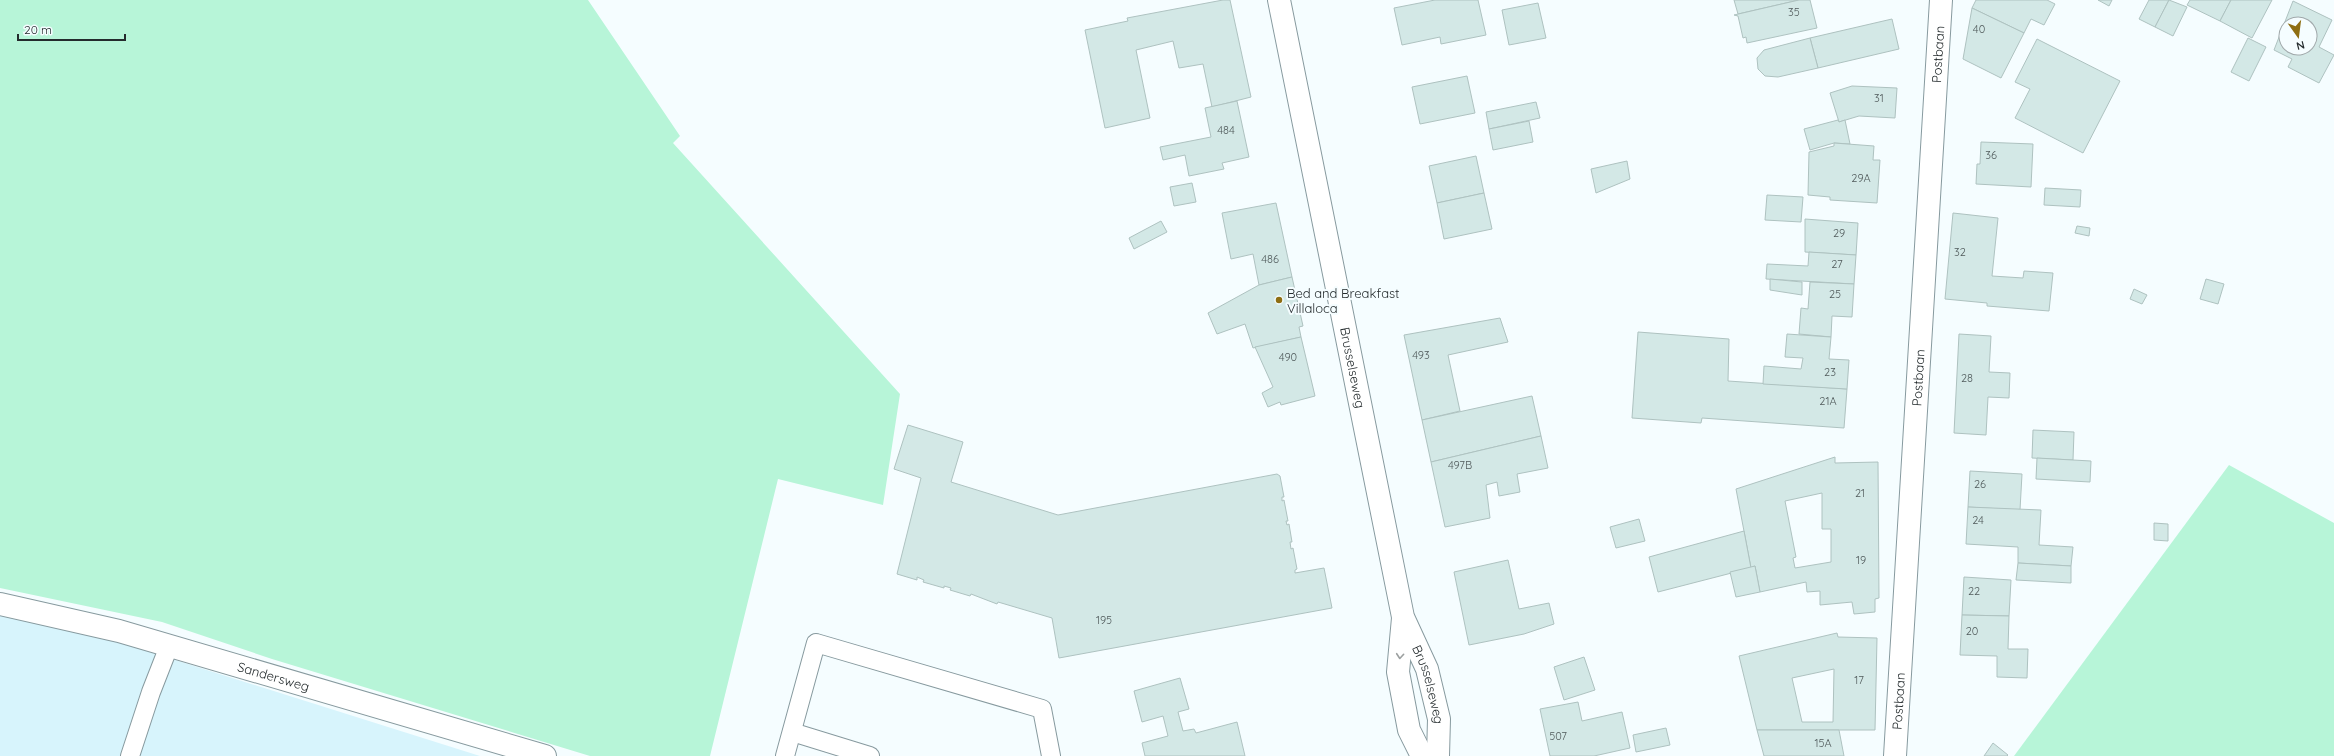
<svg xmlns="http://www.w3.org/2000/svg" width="2334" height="756" font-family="Quicksand,sans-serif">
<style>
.built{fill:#d7f4fc}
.green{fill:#b7f5d8}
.building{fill:#d3e8e6;stroke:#aec2c0;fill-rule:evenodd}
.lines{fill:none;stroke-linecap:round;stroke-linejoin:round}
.service-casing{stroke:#879a9f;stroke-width:20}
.minor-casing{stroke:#879a9f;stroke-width:24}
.tertiary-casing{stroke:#879a9f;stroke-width:24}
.service{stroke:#fff;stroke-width:18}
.minor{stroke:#fff;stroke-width:22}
.tertiary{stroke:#fff;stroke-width:22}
.oneway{stroke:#9ca0a0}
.poi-dot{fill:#8e6e12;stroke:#f5fdff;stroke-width:1.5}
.labels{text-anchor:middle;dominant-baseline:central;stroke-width:4;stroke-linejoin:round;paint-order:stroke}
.number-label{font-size:11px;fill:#505a5b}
.street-label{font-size:13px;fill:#242b2d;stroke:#f5fdff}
.poi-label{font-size:13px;fill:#242b2d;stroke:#f5fdff;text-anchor:start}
</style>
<rect width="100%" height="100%" fill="#f5fdff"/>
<polygon class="built" points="0,614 99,636 480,756 0,756"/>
<g class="green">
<polygon points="0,0 588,0 680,136 673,143 900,394 883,505 778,479 710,756 590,756 272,659 162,622 0,588"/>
<polygon points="2229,465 2334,523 2334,756 2014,756"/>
</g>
<g class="building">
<polygon points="1223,0 1230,0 1251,97 1212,107 1203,64 1179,68 1173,41 1136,50 1150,118 1105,128 1085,30 1128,21 1127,18"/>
<polygon points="1435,0 1478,0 1486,35 1441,44 1440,37 1402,45 1394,8"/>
<polygon points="1734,0 1799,0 1738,14"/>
<polygon points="1799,0 1810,0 1817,28 1747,43 1746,37 1743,38 1738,16 1734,15"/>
<polygon points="1976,0 2047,0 2055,4 2044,25 2031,19 2024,33 1972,8"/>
<polygon points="2098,0 2112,0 2109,6"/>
<polygon points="2149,0 2169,0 2155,27 2139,19"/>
<polygon points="2169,0 2187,7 2173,36 2155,27"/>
<polygon points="2190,0 2231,0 2220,21 2187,5"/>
<polygon points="2231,0 2272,0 2252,38 2220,21"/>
<path d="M2293,1l39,19 -13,27 15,8 -15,28 -31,-16 4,-8 -18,-9zM2286,24h24v24h-24z"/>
<polygon points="1538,3 1546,38 1509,45 1502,10"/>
<polygon points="1972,8 2024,33 2001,78 1963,59"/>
<polygon points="1892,19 1899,49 1818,68 1810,38"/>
<polygon points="1810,38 1818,68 1778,77 1765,76 1758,69 1757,58 1764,50"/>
<polygon points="2248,38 2266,47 2249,81 2231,72"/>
<polygon points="2037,39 2120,81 2083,153 2015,118 2030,89 2015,82"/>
<polygon points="1467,76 1475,113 1420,124 1412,87"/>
<polygon points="1852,86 1897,88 1895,118 1859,116 1839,122 1830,93"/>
<polygon points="1237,101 1249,157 1222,163 1224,169 1189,176 1185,155 1163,160 1160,147 1211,137 1205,108"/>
<polygon points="1536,102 1540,118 1489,129 1486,112"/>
<polygon points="1838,120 1839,122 1845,120 1850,144 1834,143 1810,150 1804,129"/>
<polygon points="1529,121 1533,142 1493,150 1489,129"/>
<polygon points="1981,142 2033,144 2031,187 1976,184 1977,164 1980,164"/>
<polygon points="1834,143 1874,146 1873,160 1880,160 1877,203 1830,200 1830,197 1808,195 1809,152 1834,146"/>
<polygon points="1476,156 1484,193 1437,203 1429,166"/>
<polygon points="1627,161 1630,179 1596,193 1591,169"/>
<polygon points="1192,183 1196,202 1174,206 1170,187"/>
<polygon points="2045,188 2081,190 2080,207 2044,205"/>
<polygon points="1484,193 1492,229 1444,239 1437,203"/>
<polygon points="1767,195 1803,197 1801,222 1765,220"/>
<polygon points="1276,203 1292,277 1259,285 1253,254 1231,259 1222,213"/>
<polygon points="1953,213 1998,218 1992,276 2023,278 2024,271 2053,273 2049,311 1987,306 1987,303 1945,299"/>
<polygon points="1805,219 1858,223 1856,255 1805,252"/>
<polygon points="1161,221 1167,232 1134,249 1129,238"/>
<polygon points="2077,226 2090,228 2089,236 2075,233"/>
<polygon points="1809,252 1856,255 1854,284 1766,279 1767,264 1808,266"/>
<polygon points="1292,277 1303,326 1299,327 1301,337 1253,348 1245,324 1217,334 1208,313 1259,285"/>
<polygon points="1770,279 1802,282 1802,295 1770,290"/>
<polygon points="2206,279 2224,284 2218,304 2200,299"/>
<polygon points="1810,282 1854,284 1852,317 1832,316 1831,337 1799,334 1801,308 1808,309"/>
<polygon points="2134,289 2147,295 2142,304 2130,299"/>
<polygon points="1500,318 1508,342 1448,355 1460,411 1422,420 1404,335"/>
<polygon points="1638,332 1729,339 1728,381 1847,389 1844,428 1702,418 1701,423 1632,418"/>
<polygon points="1787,334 1831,337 1829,359 1849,360 1847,389 1763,384 1764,366 1801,369 1803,358 1785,357"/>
<polygon points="1959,334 1991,336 1989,372 2010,373 2009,398 1988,397 1986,435 1954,433"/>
<polygon points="1301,337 1315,396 1281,405 1280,402 1268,407 1262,393 1273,387 1255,347"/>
<polygon points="1532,396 1541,436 1431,462 1422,420"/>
<polygon points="908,425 963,442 951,482 1058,515 1277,474 1280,476 1284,497 1282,497 1282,501 1284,500 1288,521 1286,521 1287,525 1289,524 1292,542 1290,542 1291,549 1293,548 1297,569 1295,570 1295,573 1324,568 1332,608 1059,658 1052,618 998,602 997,604 971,594 970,596 950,590 951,588 944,586 944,588 923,582 924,580 917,577 917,580 897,574 921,478 894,469"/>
<polygon points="2033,430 2074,432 2073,460 2032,458"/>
<polygon points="1541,436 1548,468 1517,474 1520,492 1499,496 1497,482 1486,485 1490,518 1445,527 1431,462"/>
<path d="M1835,457v6l43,-1 1,136 -4,1v13l-21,2 -2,-12 -32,3v-14l-13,1 -1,-10 -46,10 -5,-26 -4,2 -15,-79zM1822,493v36h9v33l-36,6 -2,-10 3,-1 -11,-56z"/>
<polygon points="2037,458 2091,461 2090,482 2036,479"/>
<polygon points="1970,471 2022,474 2020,510 1968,507"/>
<polygon points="1968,507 2041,510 2039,545 2073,547 2071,566 2018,563 2018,547 1966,544"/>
<polygon points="1639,519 1645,541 1616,548 1610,527"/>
<polygon points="2154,523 2168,524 2168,541 2154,540"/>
<polygon points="1744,531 1751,568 1658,592 1649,557"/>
<polygon points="1508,560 1519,609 1549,603 1554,624 1524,634 1469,645 1454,572"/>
<polygon points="2018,563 2071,566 2071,583 2016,580"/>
<polygon points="1755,566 1760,592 1736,597 1730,572"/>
<polygon points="1964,577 2011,580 2009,616 1962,615"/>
<polygon points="1962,615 2009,616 2008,649 2028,649 2027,678 1997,677 1997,656 1960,655"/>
<path d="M1837,633l1,4 39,1 -2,92h-118l-18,-74zM1834,669l-1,53h-31l-10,-44z"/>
<polygon points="1584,657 1595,690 1564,700 1554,667"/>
<polygon points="1180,678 1189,709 1178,712 1183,731 1194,729 1196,733 1237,722 1245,756 1145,756 1142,743 1168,736 1163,716 1142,722 1134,691"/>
<polygon points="1578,702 1582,721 1622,712 1630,748 1594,756 1550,756 1540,709"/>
<polygon points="1666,728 1670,745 1636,752 1633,735"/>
<polygon points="1757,730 1839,730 1844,756 1764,756"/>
<polygon points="1993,743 2008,755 2007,756 1984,756"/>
</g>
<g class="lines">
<g class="service-casing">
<g id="service">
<polyline points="792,732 870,756"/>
<polyline points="130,756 151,692 169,646"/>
<polyline points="785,756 816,643 1042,709 1051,756"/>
</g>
</g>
<g class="minor-casing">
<g id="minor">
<path id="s1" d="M0,604l119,27 426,125"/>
<path id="s2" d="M1895,756l46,-756"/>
</g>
</g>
<g class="tertiary-casing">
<g id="tertiary">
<path id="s3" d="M1279,0l124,617 24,52 12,50 -1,37"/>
<polyline points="1403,618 1398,672 1409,730 1422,756"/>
</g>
</g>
<use href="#service" class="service"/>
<use href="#minor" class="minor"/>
<use href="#tertiary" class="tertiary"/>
</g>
<defs><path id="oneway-chevron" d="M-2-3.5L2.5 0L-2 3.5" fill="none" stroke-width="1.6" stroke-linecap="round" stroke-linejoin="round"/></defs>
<use class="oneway" href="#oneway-chevron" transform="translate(1400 656) rotate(95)"/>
<circle class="poi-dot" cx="1279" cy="300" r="4"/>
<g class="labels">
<g class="number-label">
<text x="1794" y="12">35</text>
<text x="1979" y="29">40</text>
<text x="1879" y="98">31</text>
<text x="1226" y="130">484</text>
<text x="1991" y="155">36</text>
<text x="1861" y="178">29A</text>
<text x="1839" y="233">29</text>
<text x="1960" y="252">32</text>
<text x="1270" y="259">486</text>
<text x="1837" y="264">27</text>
<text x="1835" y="294">25</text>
<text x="1421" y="355">493</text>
<text x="1288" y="357">490</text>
<text x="1830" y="372">23</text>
<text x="1967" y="378">28</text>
<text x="1828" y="401">21A</text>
<text x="1460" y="465">497B</text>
<text x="1980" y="484">26</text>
<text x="1860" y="493">21</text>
<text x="1978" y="520">24</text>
<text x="1861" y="560">19</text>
<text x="1974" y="591">22</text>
<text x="1104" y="620">195</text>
<text x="1972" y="631">20</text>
<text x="1859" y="680">17</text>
<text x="1558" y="736">507</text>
<text x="1823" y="743">15A</text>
</g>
<g class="street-label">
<text stroke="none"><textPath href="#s2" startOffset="703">Postbaan</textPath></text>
<text stroke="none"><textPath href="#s3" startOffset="375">Brusselseweg</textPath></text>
<text stroke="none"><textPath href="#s2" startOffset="379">Postbaan</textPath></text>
<text stroke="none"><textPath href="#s1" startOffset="283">Sandersweg</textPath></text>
<text stroke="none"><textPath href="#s3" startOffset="702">Brusselseweg</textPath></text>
<text stroke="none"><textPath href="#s2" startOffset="55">Postbaan</textPath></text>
</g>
<g class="poi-label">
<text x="1287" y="293">Bed and Breakfast<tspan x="1287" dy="15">Villaloca</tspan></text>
</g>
</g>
<g transform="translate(2298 36) rotate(166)"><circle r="19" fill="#f5fdff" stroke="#a1a9ab"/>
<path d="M0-3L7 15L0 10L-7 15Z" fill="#8e6e12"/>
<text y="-6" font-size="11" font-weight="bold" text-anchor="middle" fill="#242b2d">N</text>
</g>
<path d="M18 34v6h107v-6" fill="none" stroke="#242b2d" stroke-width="2"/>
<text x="24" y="34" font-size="12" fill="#242b2d" stroke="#f5fdff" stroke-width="3" paint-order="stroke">20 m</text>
</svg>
